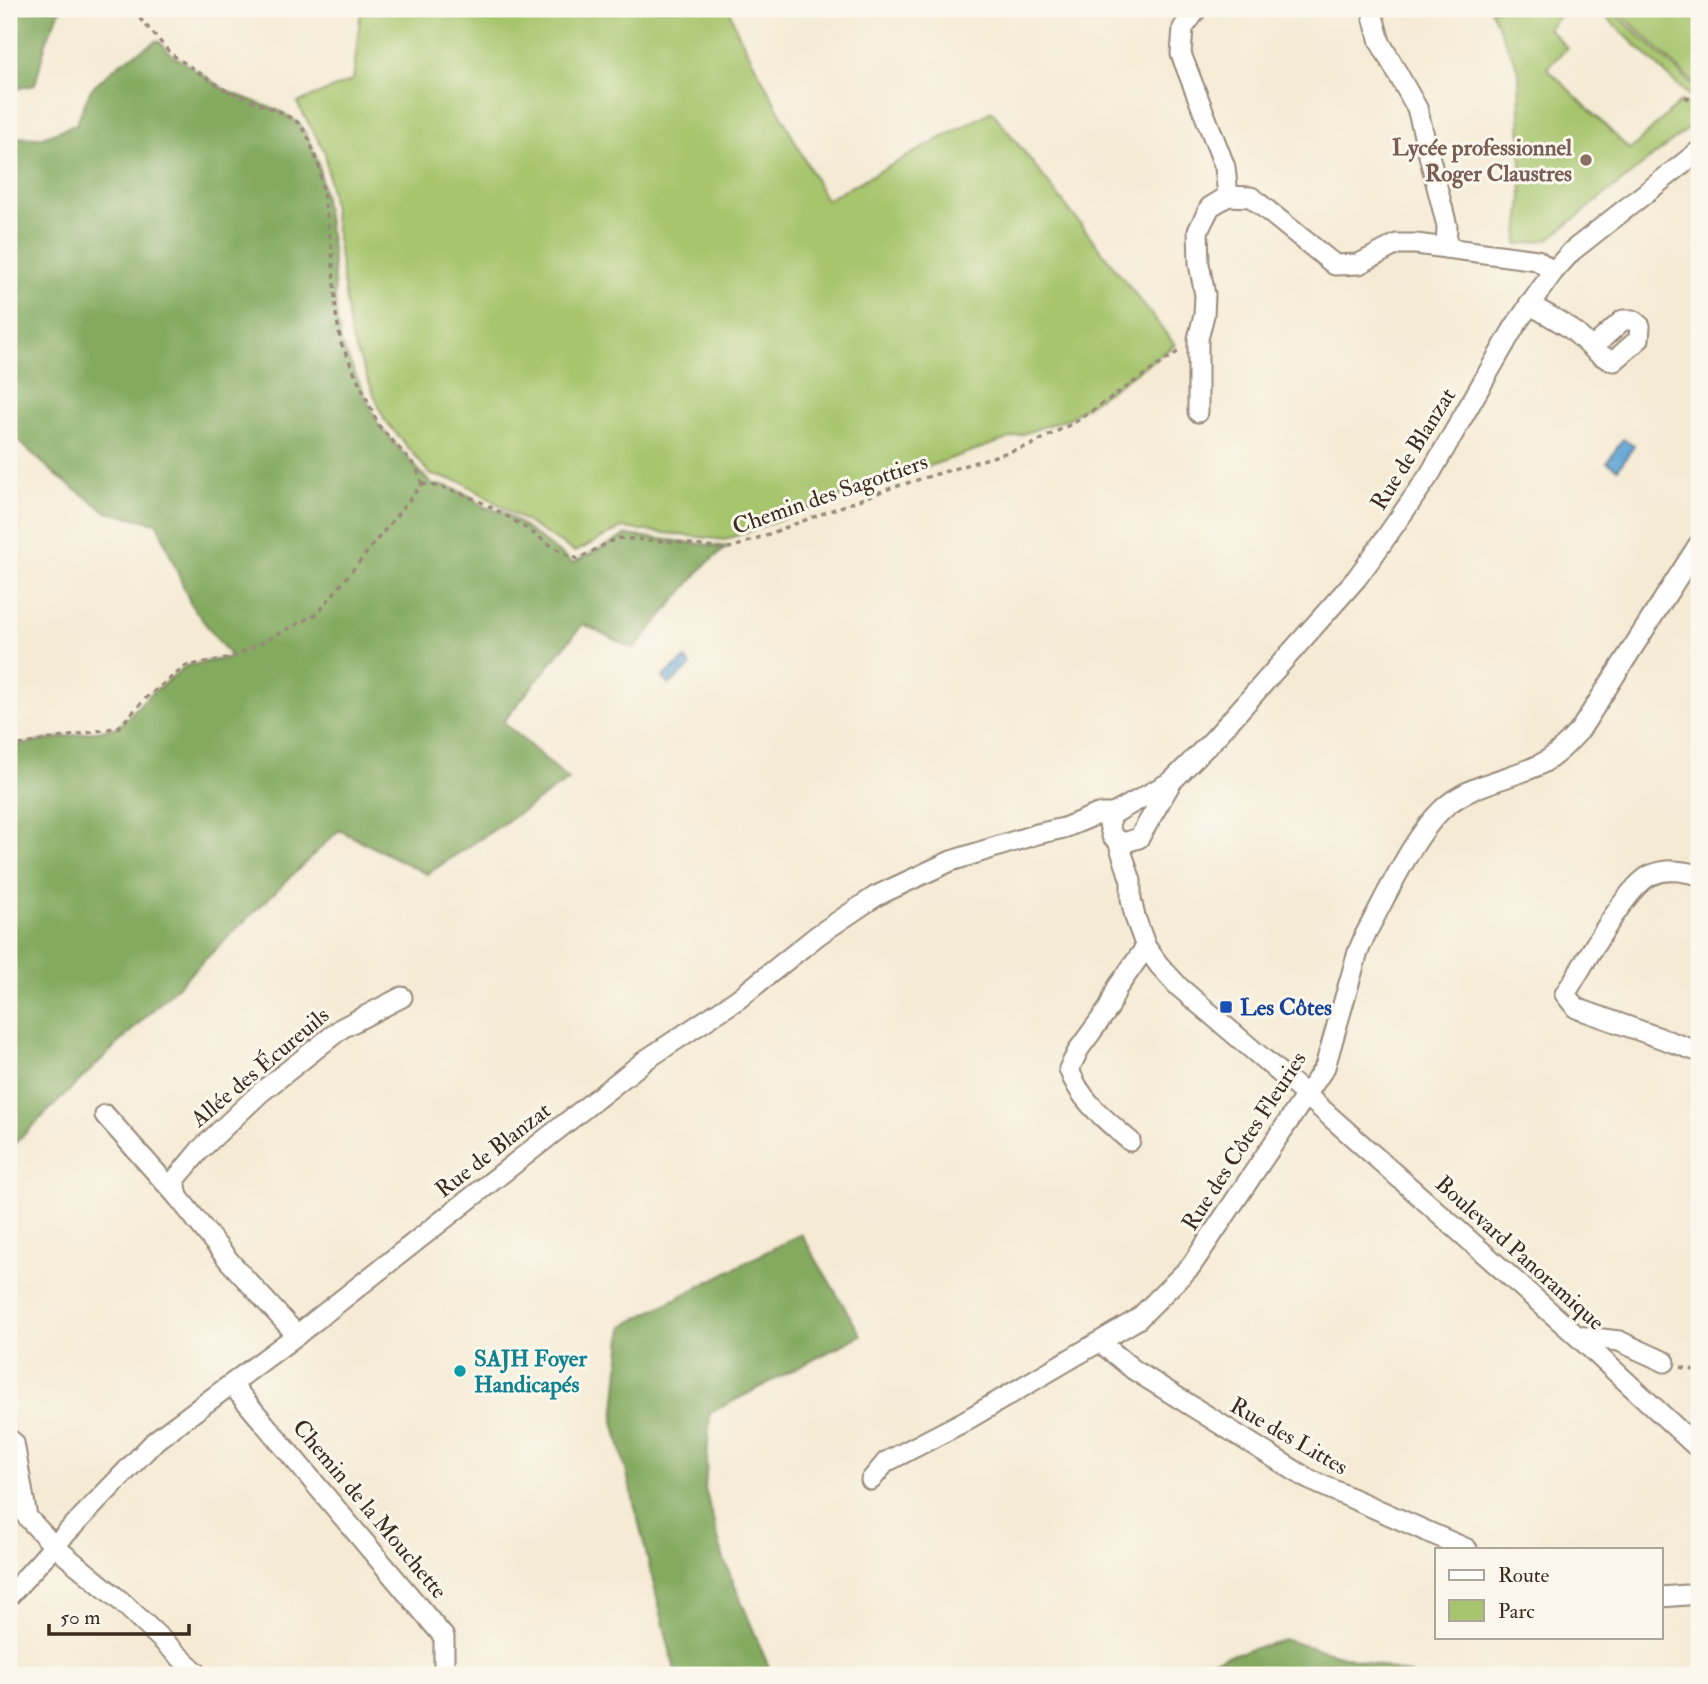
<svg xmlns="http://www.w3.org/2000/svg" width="1708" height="1684" font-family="'IM FELL Double Pica',serif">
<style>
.green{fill:#a6c56c;stroke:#707845;stroke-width:2}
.forest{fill:#84aa60;stroke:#606a3f;stroke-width:2}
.water{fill:#61a4d6;stroke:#4e677a;stroke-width:2}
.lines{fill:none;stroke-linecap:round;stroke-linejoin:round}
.minor-casing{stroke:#988a7a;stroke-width:23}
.path{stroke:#988a7a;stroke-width:3.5;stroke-dasharray:5 5;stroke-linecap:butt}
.minor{stroke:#fff;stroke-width:19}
.education-dot{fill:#8d6e63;stroke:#fbf7ec;stroke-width:2.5}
.transit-dot{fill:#1a4fb4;stroke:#fbf7ec;stroke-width:2.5}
.culture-dot{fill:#0f9aa8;stroke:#fbf7ec;stroke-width:2.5}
.labels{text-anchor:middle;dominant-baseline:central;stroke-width:6;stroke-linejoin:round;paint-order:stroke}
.education-label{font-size:23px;font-weight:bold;fill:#785e54;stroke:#fbf7ec;text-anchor:end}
.street-label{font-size:23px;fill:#3b2a1e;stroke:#fbf7ec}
.transit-label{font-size:23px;font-weight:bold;fill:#164399;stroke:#fbf7ec;text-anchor:start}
.culture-label{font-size:23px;font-weight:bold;fill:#0d838f;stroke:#fbf7ec;text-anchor:start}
</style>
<rect width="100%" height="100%" fill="#fbf7ec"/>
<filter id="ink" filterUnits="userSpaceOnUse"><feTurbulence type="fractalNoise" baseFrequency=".0143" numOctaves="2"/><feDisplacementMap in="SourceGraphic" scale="14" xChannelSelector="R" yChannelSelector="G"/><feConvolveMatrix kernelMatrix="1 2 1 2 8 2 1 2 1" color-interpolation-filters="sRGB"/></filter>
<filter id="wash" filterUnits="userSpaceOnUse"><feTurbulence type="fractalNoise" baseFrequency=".00686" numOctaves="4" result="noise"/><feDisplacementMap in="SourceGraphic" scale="28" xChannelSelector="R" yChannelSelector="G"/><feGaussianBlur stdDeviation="1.57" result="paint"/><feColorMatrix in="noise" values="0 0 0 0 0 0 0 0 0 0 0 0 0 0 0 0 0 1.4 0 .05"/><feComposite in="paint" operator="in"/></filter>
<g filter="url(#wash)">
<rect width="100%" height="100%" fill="#f5ebd5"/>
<g class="green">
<polygon points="361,9 729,9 737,31 826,200 992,111 1175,345 1069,418 862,489 725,540 621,528 575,552 462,482 431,475 384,419 351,338 325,152 297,103 353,80"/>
<polygon points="1490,9 1566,9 1548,28 1567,48 1547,68 1630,150 1681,101 1692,106 1699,100 1699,120 1549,239 1517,245 1522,196 1519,71"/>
<polygon points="1605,9 1611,9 1698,90 1690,97 1601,12"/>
<polygon points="1616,9 1699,9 1699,84 1697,86"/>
</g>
<g class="forest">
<polygon points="9,9 61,9 47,38 35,85 9,90"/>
<polygon points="158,40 171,54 227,91 281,112 300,124 309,139 319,167 332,248 336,314 341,343 379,426 432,485 447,486 468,495 485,507 505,513 573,563 626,535 727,547 704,566 634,649 583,624 503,722 569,780 427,874 339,830 9,1149 9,747 118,727 147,697 186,666 231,657 191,605 157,523 107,512 57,476 12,435 9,426 9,137 40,138 76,124 91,89 120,63"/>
<polygon points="801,1234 861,1335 710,1413 705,1489 724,1560 772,1675 676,1675 614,1421 623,1326"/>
<polygon points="1285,1640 1413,1675 1157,1675"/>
</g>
<g class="water">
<polygon points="1623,439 1634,446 1618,469 1607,462"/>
<polygon points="685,659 691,666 669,685 663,677"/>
</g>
</g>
<g filter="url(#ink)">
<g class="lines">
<g class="minor-casing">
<g id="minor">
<polyline points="1197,9 1183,28 1181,54 1225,167 1228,196"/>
<polyline points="1373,16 1380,42 1417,108 1447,226 1446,248"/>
<path d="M1529,304c13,8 27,15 39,23 16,11 27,29 46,34l25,-22 1,-13 -7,-6h-10l-31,28"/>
<polyline points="1198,412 1198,339 1204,315 1205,295 1199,264 1198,231 1210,207 1228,196 1251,197 1335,265 1359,264 1397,244 1416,244 1537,260 1553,272"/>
<polyline points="1172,781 1113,814 1109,824 1112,836 1123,843 1139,838 1172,781 1214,739 1356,579 1373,556 1430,474 1515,326 1553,272 1572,251 1699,151"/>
<polyline points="1118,841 1131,881 1131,899 1135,917 1146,947 1159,965 1179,987 1307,1096 1577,1336 1699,1449"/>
<path d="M1699,875c-17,-4 -31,-7 -48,0 -26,12 -68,92 -86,119l11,14 118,42 5,-2"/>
<polyline points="105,1115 178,1197"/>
<path d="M1130,1141c-24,-21 -50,-40 -61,-72l10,-20 30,-41 8,-20 29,-41"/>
<polyline points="297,1335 230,1262 178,1197 175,1180 200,1150 260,1093 342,1028 402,997"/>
<polyline points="1577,1336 1619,1341 1665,1362"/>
<polyline points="1100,1342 1134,1370 1308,1479 1467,1549"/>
<polyline points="232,1385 444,1637 444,1675"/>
<polyline points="9,1439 14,1443 27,1517 54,1546 123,1603 199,1675"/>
<path d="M871,1480l15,-18 77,-40 175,-103 53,-53 134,-199 33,-115 8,-19c20,-36 49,-101 80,-127 26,-22 63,-27 93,-41 16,-8 29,-22 41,-35l119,-186"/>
<polyline points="9,1596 54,1546 156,1440 297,1335 647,1059 738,999 818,935 876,896 951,861 1037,834 1064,828 1098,814 1113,814"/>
<polyline points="1661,1597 1699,1594"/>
</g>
</g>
<g class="path">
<polyline points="135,9 137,15 171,54 195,70 227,91 281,112 300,124 309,139 319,167 332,248 336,314 341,343 379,426 417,468 422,484"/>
<polyline points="1685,97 1693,100 1699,95"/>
<path d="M422,484c38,4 73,24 105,45 17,11 31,23 51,30l39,-21 59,4 45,7 13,-2 154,-58 143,-44 46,-24 102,-70"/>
<polyline points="9,747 119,727 147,697 186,666 231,658 317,614 422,484"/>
<polyline points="1681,1367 1699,1371"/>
</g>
<use href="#minor" class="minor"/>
</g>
</g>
<circle class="education-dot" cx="1586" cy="160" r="7"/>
<rect class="transit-dot" x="1219" y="1000" width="14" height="14" rx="3.5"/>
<circle class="culture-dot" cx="460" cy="1371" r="7"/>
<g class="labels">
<g class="education-label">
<text x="1572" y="147">Lycée professionnel<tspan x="1572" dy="26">Roger Claustres</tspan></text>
</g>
<g class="street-label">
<text transform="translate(1413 449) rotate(-58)">Rue de Blanzat</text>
<text transform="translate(830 494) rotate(-19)">Chemin des Sagottiers</text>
<text transform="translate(260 1067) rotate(-40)">Allée des Écureuils</text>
<text transform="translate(1244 1141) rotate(-57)">Rue des Côtes Fleuries</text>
<text transform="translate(493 1150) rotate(-38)">Rue de Blanzat</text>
<text transform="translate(1520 1253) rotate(42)">Boulevard Panoramique</text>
<text transform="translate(1289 1436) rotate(30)">Rue des Littes</text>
<text transform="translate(370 1509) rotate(50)">Chemin de la Mouchette</text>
</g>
<g class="transit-label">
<text x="1240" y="1007">Les Côtes</text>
</g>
<g class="culture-label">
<text x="474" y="1358">SAJH Foyer<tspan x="474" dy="26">Handicapés</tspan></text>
</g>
</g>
<rect width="1708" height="1684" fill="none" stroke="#fbf7ec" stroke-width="35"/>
<rect x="1435" y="1548" width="228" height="91" fill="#fbf7ec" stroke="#aea59a" stroke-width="2"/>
<rect x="1449" y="1570" width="35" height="10" fill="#ffffff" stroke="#aea59a" stroke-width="2"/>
<text x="1498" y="1582" font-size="21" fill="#3b2a1e">Route</text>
<rect x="1449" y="1600" width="35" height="21" fill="#a6c56c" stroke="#aea59a" stroke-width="2"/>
<text x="1498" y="1618" font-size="21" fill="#3b2a1e">Parc</text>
<path d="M49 1624v10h140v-10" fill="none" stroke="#3b2a1e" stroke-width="3.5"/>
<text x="60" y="1624" font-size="21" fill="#3b2a1e" stroke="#fbf7ec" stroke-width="5" paint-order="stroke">50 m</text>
</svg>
